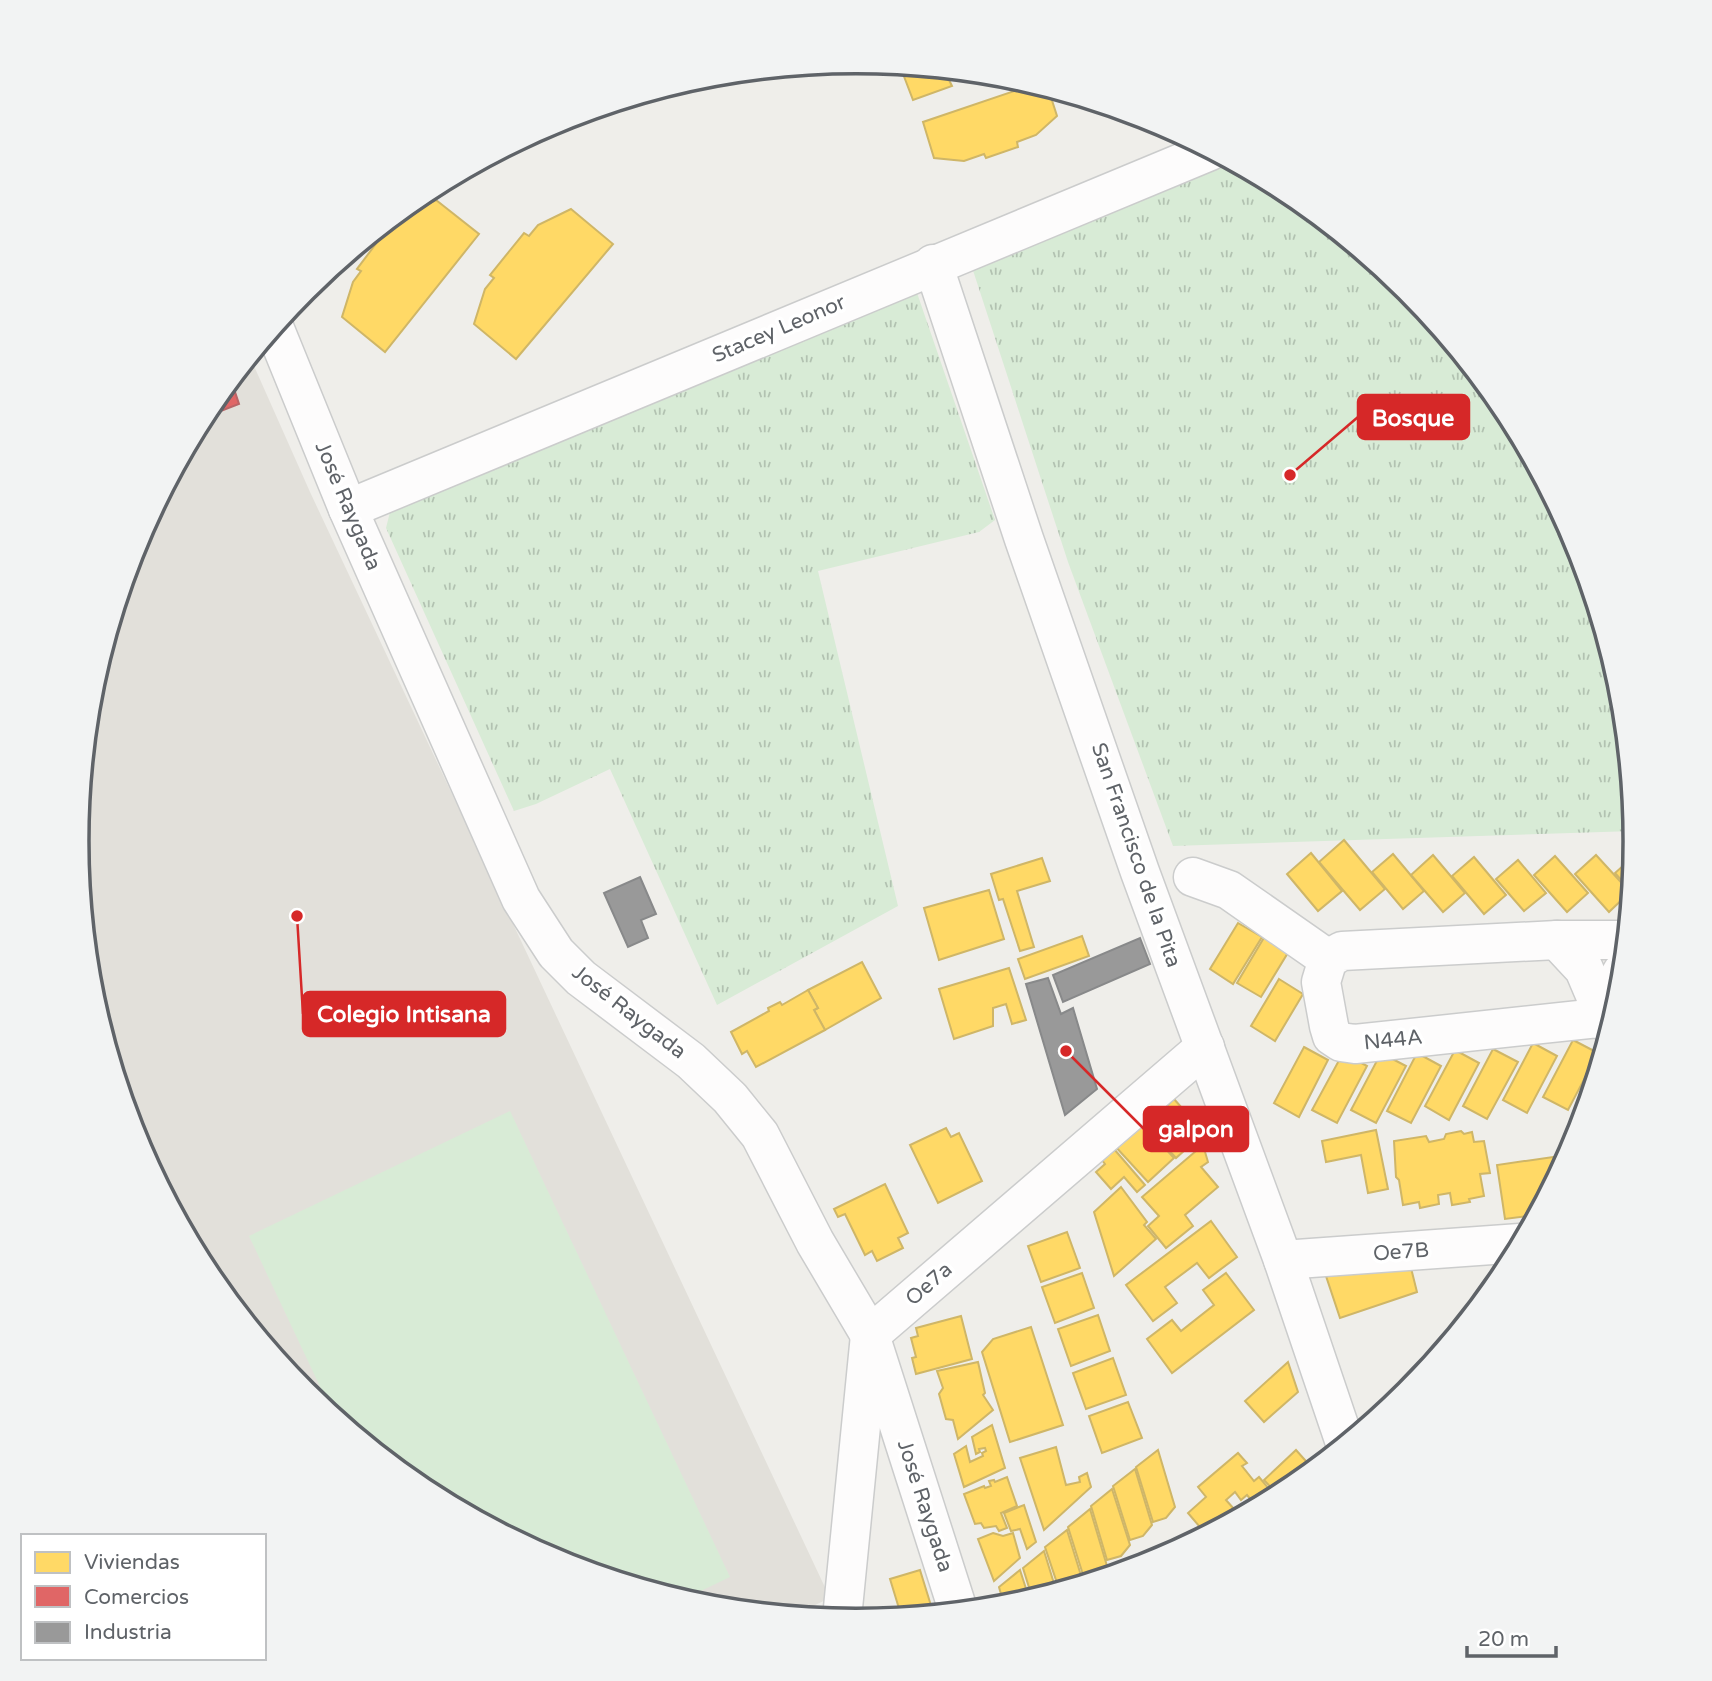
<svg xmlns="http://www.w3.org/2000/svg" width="1712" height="1681" font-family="'Varela Round',sans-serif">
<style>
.education{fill:#e2e0da}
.park{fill:url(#park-tufts)}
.pitch{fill:#d8ebd6}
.homes{fill:#ffd966;stroke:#cfb667;stroke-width:2}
.shops{fill:#e06666;stroke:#b96567;stroke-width:2}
.industry{fill:#999;stroke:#88898a;stroke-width:2}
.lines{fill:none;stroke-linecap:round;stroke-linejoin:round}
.minor-casing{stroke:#cbcccc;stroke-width:41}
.minor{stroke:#fdfcfc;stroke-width:38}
.labels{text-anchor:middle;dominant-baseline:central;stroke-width:7;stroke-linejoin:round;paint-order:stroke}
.street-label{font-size:21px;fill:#5f6368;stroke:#fff}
.rim{fill:none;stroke:#5f6368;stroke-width:3.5}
.leader{fill:none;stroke:#d62828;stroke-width:2.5}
.callout-dot{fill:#d62828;stroke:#fff;stroke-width:2.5}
.callout{fill:#d62828;stroke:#d62828;stroke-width:2.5}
.callout-label{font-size:23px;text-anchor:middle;font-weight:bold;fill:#fff}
</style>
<defs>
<pattern id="park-tufts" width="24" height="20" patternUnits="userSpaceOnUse" patternTransform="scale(1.75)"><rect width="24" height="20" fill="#d8ebd6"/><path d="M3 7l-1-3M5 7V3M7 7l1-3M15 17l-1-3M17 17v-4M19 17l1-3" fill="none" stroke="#b2c2b1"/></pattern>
</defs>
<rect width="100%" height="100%" fill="#efeeea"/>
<polygon class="education" points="250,357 310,492 830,1598 796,1614 704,1605 557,1560 423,1488 305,1391 208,1273 166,1195 129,1116 92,992 77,840 92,688 136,542 208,407"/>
<g class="park">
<polygon points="1220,156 1289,193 1407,290 1504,408 1576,543 1620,689 1634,831 1173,846 1068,562 967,252"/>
<polygon points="915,287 995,520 979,532 818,571 898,906 717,1005 610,769 536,804 514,811 386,528 391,508"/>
</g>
<polygon class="pitch" points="510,1111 730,1577 684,1599 557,1560 423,1488 333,1414 249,1236"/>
<g class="homes">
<polygon points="900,66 968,72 949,80 952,86 913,100"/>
<polygon points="1035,84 1048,88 1057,116 1036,135 1017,142 1018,147 986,158 984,154 964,161 934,158 923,122"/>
<polygon points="436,200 479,234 385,352 342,317 353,282 361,271 357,269 390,225 395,228 403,217"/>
<polygon points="571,209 613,244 516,359 474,324 485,289 494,278 490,275 524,233 529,236 538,225"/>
<polygon points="1344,840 1385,889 1360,910 1319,862"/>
<polygon points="1311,853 1342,891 1318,911 1287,874"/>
<polygon points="1393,854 1424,891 1403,909 1372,872"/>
<polygon points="1433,855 1465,893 1443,912 1411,875"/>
<polygon points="1596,855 1630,892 1609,912 1575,874"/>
<polygon points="1555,856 1588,893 1567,912 1534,875"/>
<polygon points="1634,856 1630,890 1615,873"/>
<polygon points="1474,857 1506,895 1484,914 1452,876"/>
<polygon points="1042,858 1050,881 1017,891 1034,947 1020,951 1003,899 999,900 991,874"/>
<polygon points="1518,860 1546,893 1524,911 1496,879"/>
<polygon points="989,890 1004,939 939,960 924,908"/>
<polygon points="1238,923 1262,937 1233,984 1210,969"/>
<polygon points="1082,936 1089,956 1025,979 1018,959"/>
<polygon points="1265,936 1289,951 1261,997 1237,983"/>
<polygon points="862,962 881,998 825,1030 814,1010 818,1008 808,990"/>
<polygon points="1009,968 1026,1020 1012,1024 1006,1004 993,1008 993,1026 954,1039 939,989"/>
<polygon points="1279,979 1303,994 1275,1041 1251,1026"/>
<polygon points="808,990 818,1008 814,1010 825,1030 756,1067 747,1051 742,1054 731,1032 769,1011 768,1008 780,1002 782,1005"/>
<polygon points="1573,1040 1598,1053 1568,1110 1543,1097"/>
<polygon points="1533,1043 1557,1056 1527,1113 1503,1100"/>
<polygon points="1304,1047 1328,1060 1299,1117 1274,1103"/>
<polygon points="1493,1049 1518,1062 1487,1119 1463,1106"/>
<polygon points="1455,1050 1479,1063 1449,1120 1425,1106"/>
<polygon points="1343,1053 1367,1066 1337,1123 1312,1110"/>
<polygon points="1381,1053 1406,1066 1376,1123 1351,1110"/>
<polygon points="1417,1053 1441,1066 1411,1123 1387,1111"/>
<polygon points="1601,1055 1588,1100 1580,1096"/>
<polygon points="1174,1099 1204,1133 1176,1158 1146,1125"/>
<polygon points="1140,1121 1174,1158 1148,1182 1114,1145"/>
<polygon points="946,1128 951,1137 959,1133 982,1181 938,1203 910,1145"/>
<polygon points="1376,1130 1388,1189 1368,1193 1361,1155 1326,1162 1322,1141"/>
<polygon points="1461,1131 1464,1134 1472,1132 1474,1142 1484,1141 1490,1173 1480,1174 1484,1196 1469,1199 1470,1202 1452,1205 1450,1193 1438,1195 1439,1204 1420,1208 1419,1202 1403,1205 1399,1180 1396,1177 1394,1141 1426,1136 1429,1142 1444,1139 1446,1134"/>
<polygon points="1203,1145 1208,1162 1201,1167 1218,1187 1185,1215 1193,1226 1166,1248 1148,1226 1159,1216 1142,1197"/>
<polygon points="1114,1149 1145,1185 1137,1192 1124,1177 1111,1189 1096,1172 1105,1164 1102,1160"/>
<polygon points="1567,1155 1535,1215 1505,1219 1497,1165"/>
<polygon points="885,1184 908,1233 898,1238 903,1248 877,1261 872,1251 865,1255 845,1214 838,1217 834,1209"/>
<polygon points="1121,1187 1147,1222 1144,1225 1156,1239 1114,1276 1094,1212"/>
<polygon points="1211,1221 1237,1257 1209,1278 1197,1263 1165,1287 1177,1303 1153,1321 1126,1285"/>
<polygon points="1067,1232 1080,1268 1041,1282 1028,1246"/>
<polygon points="1410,1264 1417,1292 1340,1318 1325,1273"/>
<polygon points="1082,1273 1094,1308 1055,1323 1042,1287"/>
<polygon points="1226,1273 1254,1310 1172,1373 1147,1339 1172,1320 1181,1331 1214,1305 1203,1290"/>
<polygon points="1504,1274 1494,1286 1492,1276"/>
<polygon points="1098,1315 1110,1351 1071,1366 1058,1329"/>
<polygon points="961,1316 972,1359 916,1374 912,1358 916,1357 911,1338 918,1336 916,1328"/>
<polygon points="1031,1327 1063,1425 1010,1442 982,1352 993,1339"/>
<polygon points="1113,1358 1126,1395 1086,1409 1073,1373"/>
<polygon points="978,1362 985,1393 983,1395 993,1410 958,1439 953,1420 946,1419 939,1394 943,1388 937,1371"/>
<polygon points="1288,1362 1298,1392 1264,1422 1245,1401"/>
<polygon points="1128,1402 1142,1438 1102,1453 1089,1416"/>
<polygon points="992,1425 1005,1468 964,1487 954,1454 966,1446 970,1462 983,1456 982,1453 986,1451 985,1448 979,1449 980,1452 976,1454 972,1437"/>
<polygon points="1056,1447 1066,1485 1080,1482 1079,1477 1087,1473 1091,1487 1044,1530 1020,1458"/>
<polygon points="1158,1450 1175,1507 1166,1518 1153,1522 1136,1467"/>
<polygon points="1296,1450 1313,1469 1289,1489 1278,1495 1264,1480"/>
<polygon points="1238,1453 1247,1463 1242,1466 1254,1481 1259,1477 1275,1496 1256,1506 1247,1495 1241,1500 1235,1492 1226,1500 1234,1509 1205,1533 1188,1513 1206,1497 1198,1487"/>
<polygon points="1135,1469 1152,1525 1143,1536 1130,1540 1113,1486"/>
<polygon points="1007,1477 1017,1506 1001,1513 1007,1528 999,1531 996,1526 984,1528 981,1523 975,1524 964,1494 984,1486 985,1488 991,1486 989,1481 994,1480 995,1482"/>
<polygon points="1112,1489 1130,1545 1121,1556 1107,1560 1091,1506"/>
<polygon points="1024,1505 1036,1542 1027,1549 1020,1529 1011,1531 1004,1513"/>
<polygon points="1090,1509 1107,1566 1098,1577 1085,1581 1068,1527"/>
<polygon points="1067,1530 1083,1582 1059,1589 1045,1547"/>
<polygon points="993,1533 1003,1536 1013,1533 1020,1558 994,1581 978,1539"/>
<polygon points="1044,1551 1056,1590 1032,1597 1023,1568"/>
<polygon points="920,1570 933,1612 901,1615 890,1579"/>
<polygon points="1020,1570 1029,1598 1004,1605 999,1587"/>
</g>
<polygon class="shops" points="231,380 239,404 203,418 208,407"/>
<g class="industry">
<polygon points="640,877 656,914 641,920 648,938 628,947 604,893"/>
<polygon points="1140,938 1150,964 1063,1002 1053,975"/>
<polygon points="1048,978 1061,1014 1073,1008 1097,1089 1065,1115 1026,984"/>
</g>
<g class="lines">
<g class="minor-casing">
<g id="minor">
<polyline points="933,264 1024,539 1140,872 1283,1260 1345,1443"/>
<polyline points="274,327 348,509 521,899 556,953 581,978 691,1061 730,1098 760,1135 815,1242 870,1335 958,1610"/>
<polyline points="348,509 1210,151"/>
<polyline points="1193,877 1229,890 1328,959"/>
<polyline points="1557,940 1584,969 1601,1009 1598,1018"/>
<polyline points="1601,1009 1622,972"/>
<polyline points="1611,1025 1598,1018 1355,1044 1341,1042 1332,1036 1329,1026 1321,982 1328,959 1342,951 1557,940 1625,940"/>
<polyline points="1283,1260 1520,1243"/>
<polyline points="842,1618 870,1335 1205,1047"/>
</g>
</g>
<use href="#minor" class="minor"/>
</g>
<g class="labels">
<g class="street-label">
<text transform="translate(779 329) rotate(-23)">Stacey Leonor</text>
<text transform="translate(348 506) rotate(67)">José Raygada</text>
<text transform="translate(1136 855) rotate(71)">San Francisco de la Pita</text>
<text transform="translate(629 1012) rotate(38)">José Raygada</text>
<text transform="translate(1393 1040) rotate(-6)">N44A</text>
<text transform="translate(1401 1252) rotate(-4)">Oe7B</text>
<text transform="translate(929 1284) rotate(-41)">Oe7a</text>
<text transform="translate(925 1506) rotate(72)">José Raygada</text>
</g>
</g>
<path d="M0 0H1712V1681H0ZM89 841a767 767 0 1 1 1534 0a767 767 0 1 1-1534 0Z" fill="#f2f3f3" fill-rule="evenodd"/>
<path class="rim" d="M89 841a767 767 0 1 1 1534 0a767 767 0 1 1-1534 0Z"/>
<path class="leader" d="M1290 475L1358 417M297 916L303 1014M1066 1051L1144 1129"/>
<g class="callout-dot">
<circle cx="1290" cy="475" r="7"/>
<circle cx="297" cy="916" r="7"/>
<circle cx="1066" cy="1051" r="7"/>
</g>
<g class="callout">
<rect x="1358" y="395" width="111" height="44" rx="7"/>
<rect x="303" y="992" width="202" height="44" rx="7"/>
<rect x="1144" y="1107" width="104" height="44" rx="7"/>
</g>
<g class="callout-label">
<text x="1413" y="426">Bosque</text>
<text x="404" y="1022">Colegio Intisana</text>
<text x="1196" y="1137">galpon</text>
</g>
<rect x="21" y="1534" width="245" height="126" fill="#ffffff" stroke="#bfc1c3" stroke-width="2"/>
<rect x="35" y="1552" width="35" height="21" fill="#ffd966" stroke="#bfc1c3" stroke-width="2"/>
<text x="84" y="1569" font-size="21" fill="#5f6368">Viviendas</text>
<rect x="35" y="1586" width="35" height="21" fill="#e06666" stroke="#bfc1c3" stroke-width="2"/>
<text x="84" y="1604" font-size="21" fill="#5f6368">Comercios</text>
<rect x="35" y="1622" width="35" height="21" fill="#999999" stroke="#bfc1c3" stroke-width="2"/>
<text x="84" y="1639" font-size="21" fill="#5f6368">Industria</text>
<path d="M1467 1646v10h89v-10" fill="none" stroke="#5f6368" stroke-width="3.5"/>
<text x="1478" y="1646" font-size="21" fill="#5f6368" stroke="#ffffff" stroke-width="5" paint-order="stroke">20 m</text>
</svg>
